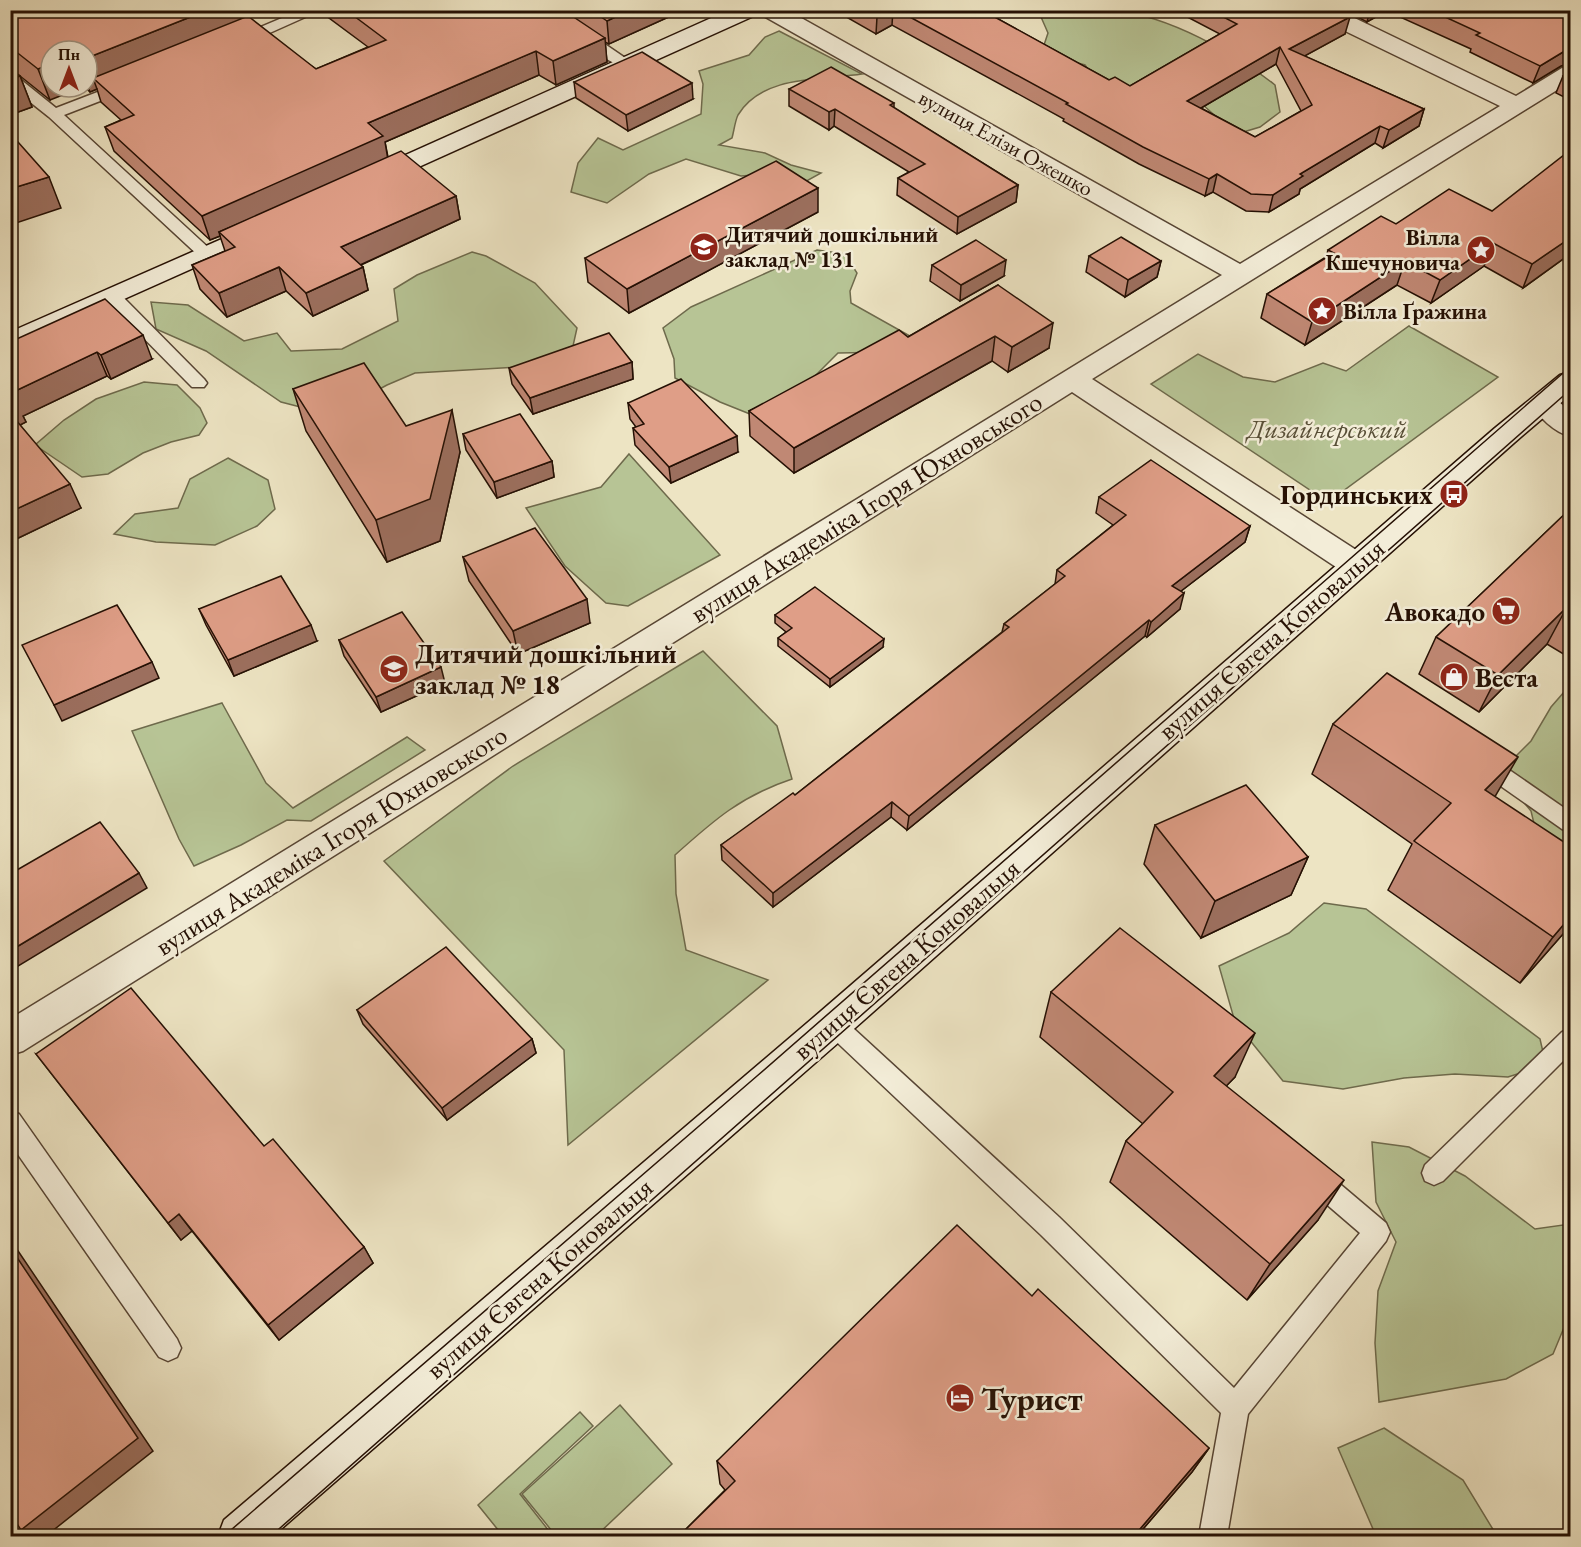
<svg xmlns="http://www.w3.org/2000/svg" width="1581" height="1547" font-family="'EB Garamond',serif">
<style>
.green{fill:#b7c495;stroke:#6e6a4c;stroke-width:1.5}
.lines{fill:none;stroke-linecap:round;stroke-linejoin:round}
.lane-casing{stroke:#574534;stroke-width:3}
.street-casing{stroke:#574534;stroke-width:3}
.secondary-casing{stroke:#251004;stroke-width:3}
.lane{fill:#f3edd8;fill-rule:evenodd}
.street{fill:#f3edd8;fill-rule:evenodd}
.secondary{fill:#f3edd8;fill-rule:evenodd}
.tram{stroke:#251004;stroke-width:1.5}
.wall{fill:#c08874;stroke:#251004;stroke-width:1.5;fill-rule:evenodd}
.shaded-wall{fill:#9c6f5e;stroke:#251004;stroke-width:1.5}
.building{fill:#df9e87;stroke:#251004;stroke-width:1.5;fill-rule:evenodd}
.labels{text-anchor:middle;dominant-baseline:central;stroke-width:5;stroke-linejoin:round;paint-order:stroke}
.far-street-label{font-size:22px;fill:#251004;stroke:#f3edd8}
.far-poi-label{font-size:22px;font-weight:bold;fill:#251004;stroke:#f3edd8;text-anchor:start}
.park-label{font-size:27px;font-style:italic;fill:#584f37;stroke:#f3edd8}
.poi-label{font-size:27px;font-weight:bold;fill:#251004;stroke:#f3edd8;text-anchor:end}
.street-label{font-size:27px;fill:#251004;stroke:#f3edd8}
.near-poi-label{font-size:33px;font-weight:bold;fill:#251004;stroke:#f3edd8;text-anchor:start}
</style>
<rect width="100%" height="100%" fill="#ede4c3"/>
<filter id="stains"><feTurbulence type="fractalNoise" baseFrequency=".00333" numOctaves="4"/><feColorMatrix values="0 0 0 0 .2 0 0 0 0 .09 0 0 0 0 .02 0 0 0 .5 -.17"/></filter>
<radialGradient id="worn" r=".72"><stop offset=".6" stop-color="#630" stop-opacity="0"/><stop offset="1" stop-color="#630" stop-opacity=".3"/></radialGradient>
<g class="green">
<path d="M1028,11c29,0 60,-4 89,0 51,5 118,42 158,74l5,27 -20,15 -30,9 -7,-13 -20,-18 -108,-25 -10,-15 -26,-7 -16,-10 5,-15 -7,-16z"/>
<path d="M779,31l83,43c-41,6 -100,1 -124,41 -3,6 -4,16 -6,23l-13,7 46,8 26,12 30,8 -18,10 -34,-9 -28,2 -55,-17 -37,15 -42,29 -36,-11 7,-29 20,-25 25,12 78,-36 2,-30 -4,-13 50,-16 16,-18z"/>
<polygon points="817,250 845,254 857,273 850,291 851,303 917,340 892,352 838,353 803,388 775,424 720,402 675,378 674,359 663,328 691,307"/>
<polygon points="472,252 486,256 535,283 577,328 573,346 519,367 415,373 387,385 350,405 312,410 281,402 206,351 156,329 151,302 188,305 244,341 277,333 291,351 342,349 398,321 394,289 417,275"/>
<polygon points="1409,326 1498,377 1328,502 1151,384 1198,354 1243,377 1275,382 1323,363 1346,371"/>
<polygon points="144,382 177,385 200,408 207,423 199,435 171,442 143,453 108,474 82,477 35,445 64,420 96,399"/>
<polygon points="629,454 720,555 628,606 606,603 565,566 526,508 601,487"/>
<polygon points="228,458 268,480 275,509 257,526 215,545 156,542 114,534 135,514 178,508 190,479"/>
<path d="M703,651l74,75 15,53c-51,17 -78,41 -117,76l1,39 10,56 82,30 -200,165 -4,-95 -180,-189 129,-95z"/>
<polygon points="1565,691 1570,693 1570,872 1538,840 1531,811 1499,773 1531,741 1551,707"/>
<polygon points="222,703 266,783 293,808 407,737 425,750 311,821 287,820 241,845 194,866 179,839 132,731"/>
<polygon points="1324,903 1366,909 1540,1039 1546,1065 1508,1077 1455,1074 1404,1078 1343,1089 1283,1081 1235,1022 1219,966 1289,933"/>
<polygon points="1372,1142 1409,1147 1465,1176 1535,1229 1570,1224 1570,1313 1553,1354 1506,1379 1379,1402 1375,1343 1378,1291 1396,1242 1376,1202"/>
<polygon points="620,1405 672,1464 596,1536 556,1536 522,1494"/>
<polygon points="580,1412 593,1426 520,1494 553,1536 503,1536 478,1505"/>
<polygon points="1384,1428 1463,1480 1497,1536 1368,1536 1373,1529 1338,1448"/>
</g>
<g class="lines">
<g class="lane-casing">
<g id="lane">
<polygon points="301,10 321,10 247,43 237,43 235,40 237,37"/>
<path d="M538,10h17l79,54 -7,4c-19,-4 -75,-43 -89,-58z"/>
<polygon points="10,74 15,75 56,108 121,83 131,83 133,86 131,89 64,115 212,251 214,254 212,257 200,257 49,117 10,86"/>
<polygon points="112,291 118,292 204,379 207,383 204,387 192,387 106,300 104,296 106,292"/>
<polygon points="1482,754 1489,756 1570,812 1570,832 1562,829 1475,768 1472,762 1475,756"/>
<polygon points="833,1014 841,1017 1059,1217 1234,1388 1360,1233 1303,1184 1300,1176 1303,1168 1312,1164 1321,1168 1386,1223 1390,1232 1386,1241 1248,1414 1227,1536 1199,1536 1221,1413 1041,1235 825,1031 821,1024 825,1017"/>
<polygon points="1570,1028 1570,1054 1443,1181 1434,1185 1425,1181 1422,1173 1425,1165 1562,1032"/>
<polygon points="10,1111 19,1114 177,1339 181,1348 177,1357 168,1361 159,1357 10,1143"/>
</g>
</g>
<g class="street-casing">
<g id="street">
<polygon points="760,10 787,10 1240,264 1500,106 1312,15 1310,10 1338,10 1516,96 1562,68 1570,66 1570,82 1092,379 1367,557 1371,565 1367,573 1356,576 1345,573 1072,392 23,1051 10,1055 10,1019 1222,275 762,15"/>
<path d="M1544,394l10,3 16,15v24c-15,-3 -31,-19 -40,-33l4,-6z"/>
</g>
</g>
<g class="secondary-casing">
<g id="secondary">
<polygon points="729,10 758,10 756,15 381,184 372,186 363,184 360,179 363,174"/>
<polygon points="265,220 274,222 277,227 274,232 10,350 10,332"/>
<polygon points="1570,372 1570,395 1515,442 846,1036 273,1536 218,1536 224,1520 820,1012 1495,428 1560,375"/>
</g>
</g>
<use href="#lane" class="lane"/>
<use href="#street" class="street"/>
<use href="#secondary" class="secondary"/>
<g class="tram">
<polyline points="224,1536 757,1076 1570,367"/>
<polyline points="271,1536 1570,390"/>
</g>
</g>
<g class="wall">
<polygon points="10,10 238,10 240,19 316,69 368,47 321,12 321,10 684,10 609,44 605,42 607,62 556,85 539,75 385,142 388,157 456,196 460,219 361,265 363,267 368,290 313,316 286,291 227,317 200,289 192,265 225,251 220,236 210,240 114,151 105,127 121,120 101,102 97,89 90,92 84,87 87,87 87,51 51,51 50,100 20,76 32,107 10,115"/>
<path d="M834,10h148l127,70 21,6 90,-52 -46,-24h163l8,24 -41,22 120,53 -5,17 -36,22 -8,-5 -75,46 -1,5 -30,18 -23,-1 -33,-19 -8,4 -66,-32 -76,-43 1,-2 -172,-94 -16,9zM1276,64l25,47 -46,26 -54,-29z"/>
<polygon points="1344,10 1570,10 1561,66 1533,83 1470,52 1471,49 1387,11 1367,22"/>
<polygon points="1570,71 1570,100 1556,93 1563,76"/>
<polygon points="574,82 693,99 628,131 576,98"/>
<polygon points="789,89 894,103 894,108 1018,185 1016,202 957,234 897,195 898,178 909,172 834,126 829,130 789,106"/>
<polygon points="818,212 629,313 588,282 585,258"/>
<polygon points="1396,224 1570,254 1523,288 1484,266 1431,303 1397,285 1305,345 1261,318 1267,294 1326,257 1328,250"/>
<polygon points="1089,256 1161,261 1157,277 1125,297 1086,272"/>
<polygon points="932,265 1004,276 960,301 930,281"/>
<polygon points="998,285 1049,348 1008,372 992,361 794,473 750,436 749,411 908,337"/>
<polygon points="10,342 152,359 111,379 107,376 23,416 26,422 20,425 81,508 10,542"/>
<polygon points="632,362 633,379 533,414 512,384 509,368"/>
<polygon points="293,389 406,426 460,452 440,541 387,562 306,431"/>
<polygon points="628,403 738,452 671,483 635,445 633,428 636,427 630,419"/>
<polygon points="463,434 552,461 554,477 497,498 466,450"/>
<polygon points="1099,497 1250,526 1245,542 1181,591 1180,609 1147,637 1145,636 907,830 891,817 773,907 722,860 721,845 795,795 1002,632 1004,624 1055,584 1057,570 1113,525 1096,513"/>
<polygon points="1570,509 1570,658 1547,644 1479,712 1419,674 1436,637"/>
<polygon points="463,557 590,623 518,654 469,581"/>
<polygon points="199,609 317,641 234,676 206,625"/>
<polygon points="775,615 883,647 830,687 778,646 778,638 786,632 775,623"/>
<polygon points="339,640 445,683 381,712 344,656"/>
<polygon points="1333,724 1570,846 1570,926 1520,983 1388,890 1412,844 1312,774"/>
<polygon points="1155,825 1308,857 1291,895 1201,938 1144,864"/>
<polygon points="1051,992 1235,1077 1226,1086 1318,1220 1247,1300 1110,1182 1126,1141 1143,1124 1040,1037"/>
<polygon points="357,1010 532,1039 536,1053 447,1120 363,1024"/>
<polygon points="36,1054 264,1146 364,1247 373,1263 279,1340 192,1231 181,1240"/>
<polygon points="1032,1296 1209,1448 1192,1472 1137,1536 679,1536 725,1490 720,1484 717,1461"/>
</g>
<g class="shaded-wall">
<polygon points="208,10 238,10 244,31 93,78 97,89 90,92 87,84 87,58"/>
<polygon points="630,10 684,10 609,44 607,21"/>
<polygon points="889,10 893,10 892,25 876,34 877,17"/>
<polygon points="1370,10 1387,10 1367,22"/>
<polygon points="1350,17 1345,34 1290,64 1289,49"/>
<polygon points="605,38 607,62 556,85 553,61"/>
<polygon points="1280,47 1276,64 1184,118 1187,101"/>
<polygon points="1570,48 1570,64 1561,66 1533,83 1540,66 1568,49"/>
<polygon points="536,51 539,75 385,142 388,160 219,232 220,236 210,240 202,216 368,123"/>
<polygon points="51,64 51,87 83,87 50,100 38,69"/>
<polygon points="20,76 32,107 10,115 10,79"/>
<polygon points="692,83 693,99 628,131 626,115"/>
<polygon points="835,109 834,126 829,130 829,112"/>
<polygon points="1424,109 1419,126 1383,148 1389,130"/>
<polygon points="1380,126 1375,143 1300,189 1299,194 1269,212 1273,195 1300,174"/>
<polygon points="1217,174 1213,192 1205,196 1209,179"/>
<polygon points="49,177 61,208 10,225 10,189"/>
<polygon points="1018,185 1016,202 957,234 958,217"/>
<polygon points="818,188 818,212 629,313 627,289"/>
<polygon points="456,196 460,219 347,271 341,247"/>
<polygon points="1570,238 1570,254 1523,288 1532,264"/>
<polygon points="1493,243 1484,266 1431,303 1440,280"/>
<polygon points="1006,260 1004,276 960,301 961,285"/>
<polygon points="1161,261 1157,277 1125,297 1128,280"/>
<polygon points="1405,261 1397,285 1305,345 1312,322"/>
<polygon points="279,267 286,291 227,317 219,293"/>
<polygon points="363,267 368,290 313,316 306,293"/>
<polygon points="1053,323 1049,348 1008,372 1012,347"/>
<polygon points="143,335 152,359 111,379 101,355"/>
<polygon points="995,336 992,361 794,473 794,448"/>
<polygon points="97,352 107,376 23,416 26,422 14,428 10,420 11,393"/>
<polygon points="632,362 633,379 533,414 530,398"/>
<polygon points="452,410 460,452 440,541 387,562 376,520"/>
<polygon points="737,436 738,452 671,483 669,467"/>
<polygon points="552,461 554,477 497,498 494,482"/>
<polygon points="70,484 81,508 10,542 10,512"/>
<polygon points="1250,526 1245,542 1168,601 1172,586"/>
<polygon points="1184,593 1180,609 1147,637 1151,622"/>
<polygon points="587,599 590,623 518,654 513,631"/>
<polygon points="1567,607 1547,644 1479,712 1498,675"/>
<polygon points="1149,620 1145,636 907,830 909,816"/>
<polygon points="311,625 317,641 234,676 228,660"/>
<polygon points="884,639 883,647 830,687 830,679"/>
<polygon points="152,662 159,678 62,721 54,705"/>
<polygon points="441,667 445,683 381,712 376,697"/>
<polygon points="1518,757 1489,807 1485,790"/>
<polygon points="892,802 891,817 773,907 773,893"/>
<polygon points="1308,857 1291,895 1201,938 1215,901"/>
<polygon points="139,873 147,888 10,971 10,951"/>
<polygon points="1570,917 1570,926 1520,983 1553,937"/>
<polygon points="1255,1033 1235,1077 1195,1118 1214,1076"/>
<polygon points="532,1039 536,1053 447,1120 442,1108"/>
<polygon points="1344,1180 1318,1220 1247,1300 1270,1264"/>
<polygon points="179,1214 192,1231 181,1240 168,1223"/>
<polygon points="10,1239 153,1451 46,1536 31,1536 21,1530"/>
<polygon points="364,1247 373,1263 279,1340 268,1325"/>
<polygon points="1209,1448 1192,1472 1137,1536 1134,1536"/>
</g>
<g class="building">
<polygon points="10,10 208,10 87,58 87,51 51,51 51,64 38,69 10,47"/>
<polygon points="346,10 563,10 605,38 553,61 536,51 368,123 383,136 202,216 105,127 134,115 93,78 248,16 316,69 386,40"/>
<polygon points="591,10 630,10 607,21"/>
<polygon points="866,10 889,10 877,17"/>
<path d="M897,10h85l127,70 6,-3 15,9 107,-62 -27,-14h127l13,7 -61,32 135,60 -35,21 -9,-4 -80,48 3,2 -30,19 -22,-1 -34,-20 -8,5 -66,-32 -77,-43 2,-1zM1280,47l32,58 -57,32 -68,-36z"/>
<polygon points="1430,10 1570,10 1570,48 1568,49 1540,66 1476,35 1480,33"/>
<polygon points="642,52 692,83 626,115 574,82"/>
<polygon points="831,67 894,103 890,105 1018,185 958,217 898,178 925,164 835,109 829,112 789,89"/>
<polygon points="10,68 20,76 10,79"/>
<polygon points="1570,71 1570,80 1563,76"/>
<polygon points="10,133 49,177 10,189"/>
<polygon points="401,151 456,196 341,247 363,267 306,293 279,267 219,293 192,265 235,247 219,232"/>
<polygon points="1564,155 1570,158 1570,238 1532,264 1493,243 1440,280 1405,261 1312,322 1267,294 1334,253 1328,250 1381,216 1396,224 1449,189 1492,211"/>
<polygon points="776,161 818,188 627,289 585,258"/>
<polygon points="1121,237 1161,261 1128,280 1089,256"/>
<polygon points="976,240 1006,260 961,285 932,265"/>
<polygon points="998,285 1053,323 1012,347 995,336 794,448 749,411 899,330 908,337"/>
<polygon points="105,299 143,335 101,355 97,352 11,393 15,398 10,400 10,342"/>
<polygon points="609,333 632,362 530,398 509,368"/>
<polygon points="364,363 406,426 452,410 430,499 376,520 293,389"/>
<polygon points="681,379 737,436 669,467 633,428 644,424 628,403"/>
<polygon points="10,413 70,484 10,512"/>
<polygon points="520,414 552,461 494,482 463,434"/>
<polygon points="1151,460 1250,526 1172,586 1184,593 1151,622 1149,620 909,816 892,802 773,893 721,845 793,793 795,795 1009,627 1004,624 1065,576 1057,570 1126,515 1099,497"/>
<polygon points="1570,509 1570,609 1567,607 1498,675 1436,637"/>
<polygon points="535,528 587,599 513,631 463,557"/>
<polygon points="281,576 311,625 228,660 199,609"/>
<polygon points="815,587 884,639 830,679 778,638 792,628 775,615"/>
<polygon points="117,605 152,662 54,705 22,645"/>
<polygon points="402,612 441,667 376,697 339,640"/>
<polygon points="1387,673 1518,757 1485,790 1570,846 1570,917 1553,937 1414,841 1451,803 1333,724"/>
<polygon points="1246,785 1308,857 1215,901 1155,825"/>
<polygon points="100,822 139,873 10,951 10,874"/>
<polygon points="1120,928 1255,1033 1214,1076 1344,1180 1270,1264 1126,1141 1173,1092 1051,992"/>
<polygon points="446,947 532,1039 442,1108 357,1010"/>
<polygon points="131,988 264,1146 273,1139 364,1247 268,1325 179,1214 168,1223 36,1054"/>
<polygon points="957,1225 1032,1296 1038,1289 1209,1448 1134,1536 679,1536 735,1481 717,1461"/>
<polygon points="10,1247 138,1438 21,1530 10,1513"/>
</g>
<defs>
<g id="school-disc" transform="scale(1.5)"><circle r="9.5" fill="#8f2418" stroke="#f3edd8"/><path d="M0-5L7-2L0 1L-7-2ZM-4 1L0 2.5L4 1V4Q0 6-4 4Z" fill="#fff"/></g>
<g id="sight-disc" transform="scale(1.5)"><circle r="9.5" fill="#8f2418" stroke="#f3edd8"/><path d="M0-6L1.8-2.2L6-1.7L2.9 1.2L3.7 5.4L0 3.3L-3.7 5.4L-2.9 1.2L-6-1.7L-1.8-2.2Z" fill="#fff"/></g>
<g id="bus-disc" transform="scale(1.5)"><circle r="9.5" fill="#8f2418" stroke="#f3edd8"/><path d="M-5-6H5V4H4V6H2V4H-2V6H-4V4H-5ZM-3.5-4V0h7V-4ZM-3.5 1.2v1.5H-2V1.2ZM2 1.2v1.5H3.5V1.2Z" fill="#fff"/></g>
<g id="supermarket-disc" transform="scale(1.5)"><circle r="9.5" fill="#8f2418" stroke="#f3edd8"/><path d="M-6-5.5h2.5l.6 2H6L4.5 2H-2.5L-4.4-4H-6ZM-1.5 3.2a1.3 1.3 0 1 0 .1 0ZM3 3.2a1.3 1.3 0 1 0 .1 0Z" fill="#fff"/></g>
<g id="shop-disc" transform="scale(1.5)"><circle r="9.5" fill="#8f2418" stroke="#f3edd8"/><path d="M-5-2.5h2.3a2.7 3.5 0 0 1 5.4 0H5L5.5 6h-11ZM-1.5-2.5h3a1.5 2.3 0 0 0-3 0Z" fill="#fff"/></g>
<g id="hotel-disc" transform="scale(1.5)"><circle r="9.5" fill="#8f2418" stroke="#f3edd8"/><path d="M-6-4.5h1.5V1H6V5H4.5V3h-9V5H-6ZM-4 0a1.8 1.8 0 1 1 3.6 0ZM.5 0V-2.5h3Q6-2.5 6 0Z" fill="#fff"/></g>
</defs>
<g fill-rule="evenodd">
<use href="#school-disc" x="704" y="247"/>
<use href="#sight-disc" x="1481" y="250"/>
<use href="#sight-disc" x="1322" y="311"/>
<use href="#bus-disc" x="1454" y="494"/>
<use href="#supermarket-disc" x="1506" y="611"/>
<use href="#school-disc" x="394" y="669"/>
<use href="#shop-disc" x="1454" y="677"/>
<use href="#hotel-disc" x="960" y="1398"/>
</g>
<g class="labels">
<g class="far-street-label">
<text transform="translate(1006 143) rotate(29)">вулиця Елізи Ожешко</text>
</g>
<g class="far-poi-label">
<text x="725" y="234">Дитячий дошкільний<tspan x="725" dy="25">заклад № 131</tspan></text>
<text x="1460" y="237" text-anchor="end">Вілла<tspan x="1460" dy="25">Кшечуновича</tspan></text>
<text x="1343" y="311">Вілла Ґражина</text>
</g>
<g class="park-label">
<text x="1327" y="428">Дизайнерський</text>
</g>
<g class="poi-label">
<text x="1433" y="494">Гординських</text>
<text x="1485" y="611">Авокадо</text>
<text x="415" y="653" text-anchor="start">Дитячий дошкільний<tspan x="415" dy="31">заклад № 18</tspan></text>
<text x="1475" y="677" text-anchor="start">Веста</text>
</g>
<g class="street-label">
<text transform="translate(866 507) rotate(-32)">вулиця Академіка Ігоря Юхновського</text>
<text transform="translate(1271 639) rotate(-41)">вулиця Євгена Коновальця</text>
<text transform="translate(331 840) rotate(-32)">вулиця Академіка Ігоря Юхновського</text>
<text transform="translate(906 959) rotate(-41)">вулиця Євгена Коновальця</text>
<text transform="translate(539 1278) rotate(-41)">вулиця Євгена Коновальця</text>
</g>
<g class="near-poi-label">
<text x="981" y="1398">Турист</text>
</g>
</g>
<rect width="1581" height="1547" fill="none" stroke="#ede4c3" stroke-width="36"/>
<rect x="12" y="12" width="1557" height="1523" fill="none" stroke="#251004" stroke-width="3"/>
<rect x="18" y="18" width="1545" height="1511" fill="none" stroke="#251004" stroke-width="1.5"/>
<g transform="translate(69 69)"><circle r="28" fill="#f3edd8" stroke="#a19583" stroke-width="1.5"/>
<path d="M0-4.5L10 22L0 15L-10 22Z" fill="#8f2418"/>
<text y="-9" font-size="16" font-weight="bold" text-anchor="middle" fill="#251004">Пн</text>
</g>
<rect width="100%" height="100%" filter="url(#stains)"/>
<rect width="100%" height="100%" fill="url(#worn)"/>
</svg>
